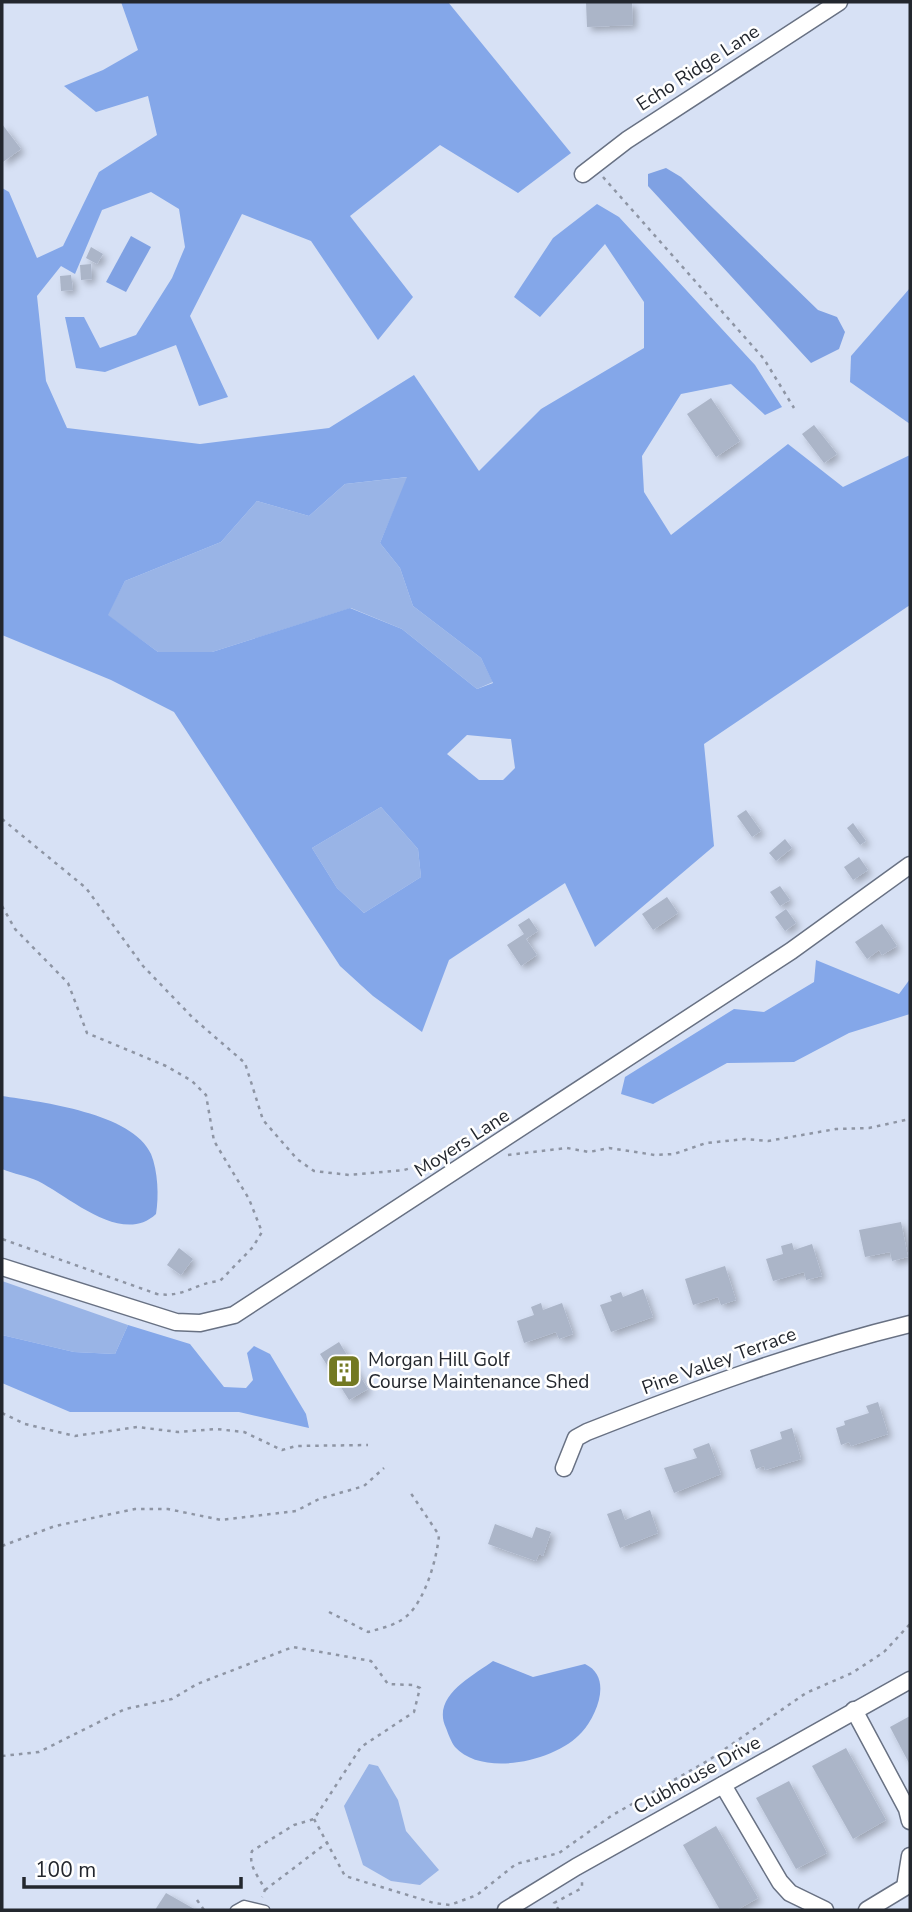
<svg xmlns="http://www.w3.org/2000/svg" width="912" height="1912" font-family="'Nunito Sans',sans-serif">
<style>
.green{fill:#99b4e6}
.forest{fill:#84a7e9;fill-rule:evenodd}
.water{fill:#7fa1e3}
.building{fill:#abb5c8;filter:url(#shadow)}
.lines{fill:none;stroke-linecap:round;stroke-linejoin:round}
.lane-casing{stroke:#687183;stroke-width:11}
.street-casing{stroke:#687183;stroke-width:19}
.path{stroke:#8e95a4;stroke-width:2.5;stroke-dasharray:3.5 5;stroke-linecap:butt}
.lane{stroke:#fff;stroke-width:8}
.street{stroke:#fff;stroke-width:16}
.labels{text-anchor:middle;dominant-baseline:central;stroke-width:5;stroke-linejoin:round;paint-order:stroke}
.street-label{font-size:19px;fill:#23272e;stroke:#fff}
.poi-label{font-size:19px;fill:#23272e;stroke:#fff;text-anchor:start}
</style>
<defs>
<filter id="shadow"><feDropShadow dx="4" dy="4" stdDeviation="3.5" flood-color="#0004"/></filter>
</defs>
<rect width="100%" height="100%" fill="#d7e1f5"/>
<g class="green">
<polygon points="408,477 380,543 400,568 413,606 481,658 493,682 477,689 402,629 351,608 212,652 158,652 107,615 125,581 221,542 257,501 309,516 345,484"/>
<polygon points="381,807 418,849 421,877 364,913 337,888 312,848"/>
<polygon points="2,1281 128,1325 115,1354 74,1352 2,1335"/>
<polygon points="369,1764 378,1766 398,1800 406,1831 439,1870 420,1885 391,1881 363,1865 344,1806"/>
</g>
<g class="forest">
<path d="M121,2h327l123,151 -53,40 -78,-48 -90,71 63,81 -35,43 -67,-99 -69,-27 -52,102 38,81 -29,9 -23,-61 -71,27 -29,-4 -11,-51h19l16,31 36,-13 36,-57 13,-31 -6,-38 -28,-17 -49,18 -27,64 -14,-8 -24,30 9,85 21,47 133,16 129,-16 85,-53 65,96 62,-62 103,-61v-46l-39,-58 -65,73 -26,-20 39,-59 44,-34 22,13 136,148 27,42 -17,8 -34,-31 -50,10 -39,62 2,36 27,43 117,-91 55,43 67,-32v150l-206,139 10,102 -119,101 -30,-64 -116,77 -27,72 -49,-36 -33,-30 -166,-254 -63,-32 -109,-45v-447l7,4 28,66 26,-12 36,-74 58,-37 -9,-39 -52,16 -32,-26 39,-16 35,-20zM407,477l-27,66 20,25 13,38 68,52 12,25 -16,6 -75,-60 -52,-21 -138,44h-54l-50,-37 17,-34 96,-39 36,-41 52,15 36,-32zM467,735l44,4 4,29 -12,12h-24l-32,-26zM381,807l37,42 3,28 -57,36 -27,-25 -25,-40z"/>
<polygon points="910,288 910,424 850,382 851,356"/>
<polygon points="816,960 899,994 910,979 910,1014 849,1033 794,1062 727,1063 653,1104 621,1094 625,1077 734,1009 764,1012 814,982"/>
<polygon points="128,1325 190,1344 224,1387 246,1388 253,1380 247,1353 254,1346 270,1354 306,1414 309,1428 239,1412 70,1412 2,1383 2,1335 74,1352 115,1354"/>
</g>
<g class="water">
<polygon points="666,168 681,177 818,310 837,317 845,332 839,349 811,363 648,186 648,174"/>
<polygon points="131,236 151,247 126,292 106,282"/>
<path d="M2,1096c39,6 131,17 149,58 7,17 8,43 5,60 -34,32 -86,-17 -118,-33 -11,-5 -24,-7 -36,-12z"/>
<path d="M493,1661l40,16 52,-13c28,13 12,51 -3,68 -25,29 -99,46 -127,15 -4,-5 -7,-14 -9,-19 -15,-32 27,-52 47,-67z"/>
</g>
<g class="building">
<polygon points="586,2 632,2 633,25 587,27"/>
<polygon points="2,124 21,149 3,162 2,160"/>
<polygon points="91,247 103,254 97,264 86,258"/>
<polygon points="91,264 92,279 81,280 80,265"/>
<polygon points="71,275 73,290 61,291 60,276"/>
<polygon points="711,398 740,441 716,457 687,414"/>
<polygon points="814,425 837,454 824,463 802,434"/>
<polygon points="746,810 761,831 752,837 737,816"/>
<polygon points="853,823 866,841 860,845 847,828"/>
<polygon points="785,839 792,848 776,861 769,853"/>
<polygon points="859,857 868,870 853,880 844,867"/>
<polygon points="780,886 790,900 780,906 770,892"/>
<polygon points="667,897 678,913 653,930 642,914"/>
<polygon points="786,909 796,923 785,931 775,917"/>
<polygon points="529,918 538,931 526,939 537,955 521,966 507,945 524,934 518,925"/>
<polygon points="882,924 897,946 882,955 879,950 867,959 855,942"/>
<polygon points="901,1222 908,1257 892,1261 890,1252 865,1257 859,1230"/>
<polygon points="792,1243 794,1250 812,1244 822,1276 806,1280 804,1272 773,1281 766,1259 783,1254 781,1246"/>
<polygon points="179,1248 193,1259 181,1275 167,1265"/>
<polygon points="725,1266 736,1300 721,1305 718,1297 693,1305 685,1279"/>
<polygon points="643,1289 653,1317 611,1332 600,1305 612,1301 610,1296 621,1292 623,1297"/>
<polygon points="541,1303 543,1310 562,1303 573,1334 559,1339 556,1332 524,1343 517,1321 534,1315 531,1307"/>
<polygon points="339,1342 368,1389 349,1400 320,1354"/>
<polygon points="878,1402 888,1434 851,1446 849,1442 841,1445 836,1428 845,1425 844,1421 869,1413 866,1406"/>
<polygon points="792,1428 801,1459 765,1470 764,1466 756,1469 750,1450 782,1439 780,1432"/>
<polygon points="709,1443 721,1474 674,1493 664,1468 697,1458 693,1449"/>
<polygon points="621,1509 625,1520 650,1510 658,1533 620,1548 607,1514"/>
<polygon points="495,1524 532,1538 536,1527 551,1532 543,1556 539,1554 536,1561 488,1544"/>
<polygon points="910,1716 910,1765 890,1727"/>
<polygon points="846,1748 886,1820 853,1839 812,1766"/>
<polygon points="789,1781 827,1853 796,1869 756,1798"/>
<polygon points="716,1826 758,1898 737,1910 720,1910 683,1845"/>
<polygon points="166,1893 196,1910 155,1910"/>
</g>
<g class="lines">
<g class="lane-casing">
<polyline id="lane" points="235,1910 244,1905 265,1910"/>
</g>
<g class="street-casing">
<g id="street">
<polyline points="583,174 627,140 839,2"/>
<polyline points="2,1267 176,1322 200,1323 234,1315 791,951 910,865"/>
<path d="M564,1468l12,-30 11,-6c107,-42 212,-81 323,-108"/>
<polyline points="854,1710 907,1809 910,1821"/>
<polyline points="723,1785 780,1882 790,1893 825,1910"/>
<polyline points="506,1910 576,1867 910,1680"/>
<polyline points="867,1910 905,1887 910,1856"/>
</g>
</g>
<g class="path">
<polyline points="603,177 764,359 794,408"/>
<polyline points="2,819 86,888 143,966 193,1018 245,1063 263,1120 297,1159 314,1171 349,1175 404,1170 445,1158"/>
<path d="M2,906l13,23 53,54 19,50 79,33 26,15 14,14 8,46 35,58 13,33 -9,15 -33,34c-26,2 -35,17 -63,13l-155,-55"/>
<polyline points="508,1155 567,1148 589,1152 609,1148 655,1155 674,1154 706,1143 745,1139 768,1141 836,1129 869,1128 910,1119"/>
<polyline points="2,1413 25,1424 75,1436 137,1427 178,1432 216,1429 244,1432 282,1450 296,1446 368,1445"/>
<polyline points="2,1546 55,1526 135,1509 168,1509 221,1520 296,1511 319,1499 364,1486 384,1468"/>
<path d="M329,1612l39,20c14,-4 30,-7 41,-18 17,-17 28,-56 30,-79l-29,-43"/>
<path d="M2,1756l37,-4 86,-43 47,-10 25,-15 96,-37 78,14 17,23 25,1 7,3 -6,24 -53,35 -47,72 -20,6 -42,26c-4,16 7,25 13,39l-3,7"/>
<polyline points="314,1819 345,1876 434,1903 450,1905 477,1895 516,1864 559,1853 611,1816 709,1760 806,1693 852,1673 884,1652 910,1624"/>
<polyline points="265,1890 328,1842"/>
<polyline points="197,1900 204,1910"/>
<polyline points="559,1910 554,1903 582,1888 582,1881"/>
</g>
<use href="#lane" class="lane"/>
<use href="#street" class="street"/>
</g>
<defs>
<g id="building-square" transform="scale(1.75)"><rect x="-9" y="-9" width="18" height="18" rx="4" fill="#737922" stroke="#fff"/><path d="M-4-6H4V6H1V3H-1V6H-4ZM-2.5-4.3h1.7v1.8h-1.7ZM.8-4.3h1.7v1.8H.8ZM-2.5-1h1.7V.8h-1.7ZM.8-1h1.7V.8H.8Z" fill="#fff"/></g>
</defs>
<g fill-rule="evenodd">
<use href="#building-square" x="344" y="1371"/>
</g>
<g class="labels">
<g class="street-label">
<text transform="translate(698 68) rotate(-33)">Echo Ridge Lane</text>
<text transform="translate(462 1143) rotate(-33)">Moyers Lane</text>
<text transform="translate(719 1361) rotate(-20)">Pine Valley Terrace</text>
<text transform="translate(697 1775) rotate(-29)">Clubhouse Drive</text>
</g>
<g class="poi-label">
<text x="368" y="1360">Morgan Hill Golf<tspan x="368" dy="22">Course Maintenance Shed</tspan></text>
</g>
</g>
<rect width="912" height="1912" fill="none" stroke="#23272e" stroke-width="7"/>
<path d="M24 1877v10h217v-10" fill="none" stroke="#23272e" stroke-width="3.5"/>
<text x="35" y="1877" font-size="21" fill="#23272e" stroke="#ffffff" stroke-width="5" paint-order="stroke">100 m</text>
</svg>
